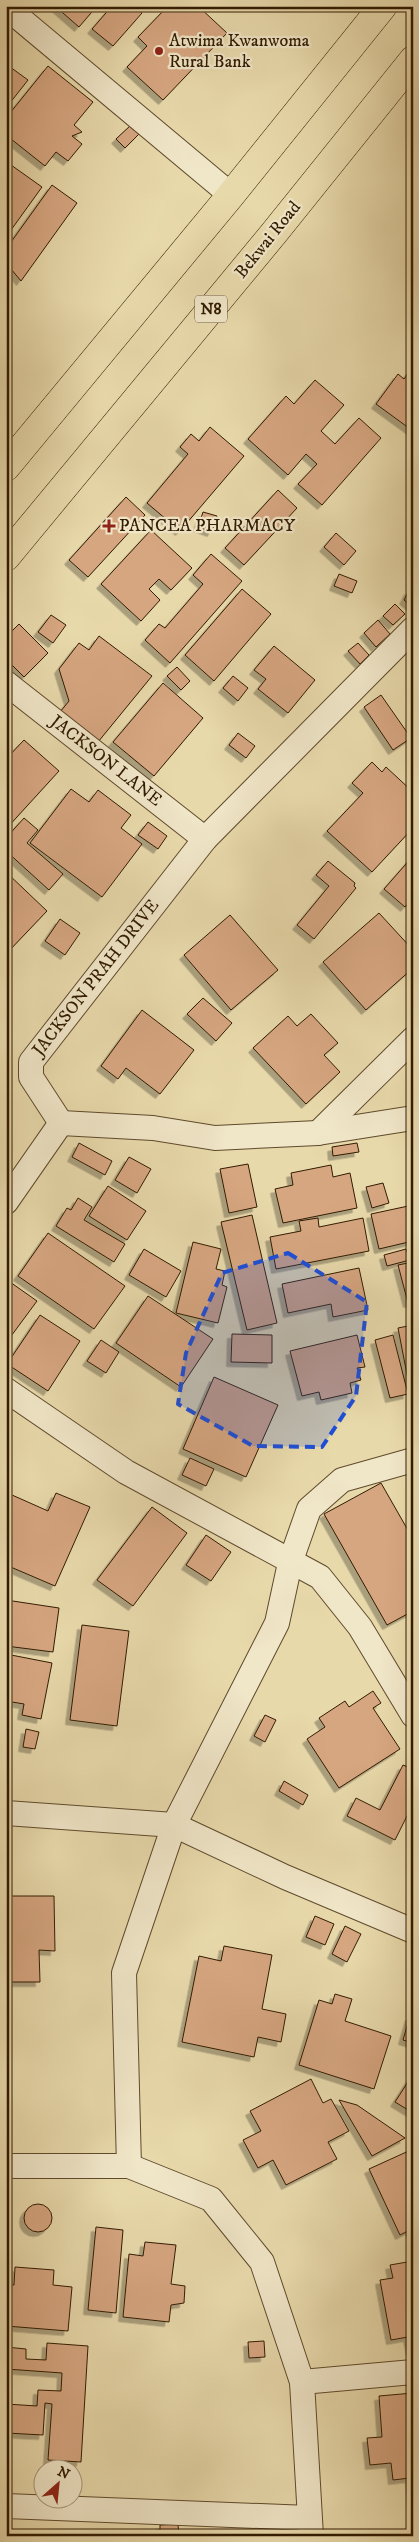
<svg xmlns="http://www.w3.org/2000/svg" width="419" height="2542" font-family="'IM FELL DW Pica',serif">
<style>
.building{fill:#d6a681;stroke:#311b01;filter:url(#shadow)}
.lines{fill:none;stroke-linecap:round;stroke-linejoin:round}
.minor-casing{stroke:#5f4a2c;stroke-width:26}
.trunk-casing{stroke:#311b01;stroke-width:29}
.minor{stroke:#f0e6c8;stroke-width:24}
.trunk{stroke:#e8d9ab;stroke-width:28}
.marked{fill:#1d4ed8;fill-opacity:0.2;stroke:#1d4ed8;stroke-width:4;stroke-dasharray:10 6;stroke-linejoin:round}
.poi-dot{fill:#8f2418;stroke:#f0e6c8;stroke-width:2}
.labels{text-anchor:middle;dominant-baseline:central;stroke-width:4.5;stroke-linejoin:round;paint-order:stroke}
.shield{fill:#f0e6c8;stroke:#6a583d;stroke-width:1}
.shield-label{font-size:16px;font-weight:bold;fill:#311b01}
.poi-label{font-size:18px;fill:#311b01;stroke:#f0e6c8;text-anchor:start}
.street-label{font-size:18px;fill:#311b01;stroke:#f0e6c8}
</style>
<defs>
<filter id="shadow"><feDropShadow dx="-4.5" dy="4.5" stdDeviation="0" flood-color="#0004"/></filter>
</defs>
<rect width="100%" height="100%" fill="#e8d9ab"/>
<filter id="stains"><feTurbulence type="fractalNoise" baseFrequency=".004" numOctaves="4"/><feColorMatrix values="0 0 0 0 .2 0 0 0 0 .09 0 0 0 0 .02 0 0 0 .5 -.17"/></filter>
<radialGradient id="worn" r=".72"><stop offset=".6" stop-color="#630" stop-opacity="0"/><stop offset="1" stop-color="#630" stop-opacity=".3"/></radialGradient>
<g class="building">
<polygon points="55,6 97,6 79,27"/>
<polygon points="112,6 134,6 142,13 113,46 92,29"/>
<polygon points="168,6 198,6 227,33 163,100 127,67 147,46 138,37"/>
<polygon points="6,64 28,80 6,108"/>
<polygon points="48,66 93,102 74,125 82,132 72,136 82,144 68,161 56,152 45,166 6,135 6,118"/>
<polygon points="131,125 140,133 125,148 116,139"/>
<polygon points="11,165 42,187 6,237 6,171"/>
<polygon points="52,185 77,203 21,281 6,263 6,249"/>
<polygon points="413,367 413,431 376,404 398,374 404,379"/>
<polygon points="315,380 344,405 321,431 335,444 359,418 381,438 322,505 298,484 317,464 306,454 288,475 248,439 286,396 294,404"/>
<polygon points="210,427 244,456 180,531 147,503 188,454 180,447 191,434 199,441"/>
<polygon points="278,490 297,508 244,565 225,548"/>
<polygon points="126,497 145,515 88,577 69,560"/>
<polygon points="203,512 217,516 212,532 198,527"/>
<polygon points="151,530 192,568 171,590 159,579 149,589 160,600 141,621 101,584"/>
<polygon points="336,533 356,551 344,565 324,547"/>
<polygon points="211,554 242,581 170,663 145,640 159,624 165,628 203,584 193,575"/>
<polygon points="339,574 357,581 352,593 334,586"/>
<polygon points="242,589 271,614 214,681 185,655"/>
<polygon points="409,590 413,593 413,607 404,600"/>
<polygon points="395,604 405,614 393,625 383,616"/>
<polygon points="51,615 66,625 53,643 38,632"/>
<polygon points="378,620 390,634 376,647 364,633"/>
<polygon points="19,624 48,653 24,677 6,659 6,637"/>
<polygon points="99,636 152,676 98,742 60,712 69,701 59,669 79,643 89,650"/>
<polygon points="358,643 369,655 360,664 348,651"/>
<polygon points="274,646 315,680 288,713 258,689 266,679 254,670"/>
<polygon points="177,667 190,681 181,690 167,676"/>
<polygon points="233,676 248,688 238,701 223,688"/>
<polygon points="163,683 203,718 154,776 113,742"/>
<polygon points="381,695 411,738 393,750 364,707"/>
<polygon points="238,733 255,746 246,758 229,745"/>
<polygon points="24,740 59,771 6,829 6,759"/>
<polygon points="372,762 382,772 386,767 413,792 413,828 372,872 327,831 363,793 352,783"/>
<polygon points="71,789 89,802 98,790 131,815 121,828 142,844 102,897 30,843"/>
<polygon points="24,818 38,830 27,843 63,874 49,890 6,851 6,838"/>
<polygon points="148,822 167,836 158,849 138,835"/>
<polygon points="413,856 413,898 405,907 384,889"/>
<polygon points="328,861 355,883 354,886 356,888 314,939 297,925 329,886 316,875"/>
<polygon points="6,872 47,911 6,954"/>
<polygon points="379,913 413,950 413,968 366,1010 323,962"/>
<polygon points="230,915 278,970 231,1010 184,955"/>
<polygon points="60,919 80,933 65,955 45,941"/>
<polygon points="203,998 232,1023 216,1041 187,1014"/>
<polygon points="142,1010 194,1050 160,1094 126,1068 118,1079 101,1066"/>
<polygon points="311,1014 338,1043 324,1055 340,1072 306,1104 253,1048 288,1016 297,1026"/>
<polygon points="79,1143 112,1161 105,1175 72,1157"/>
<polygon points="357,1143 359,1152 333,1156 332,1147"/>
<polygon points="129,1157 151,1169 137,1193 115,1180"/>
<polygon points="248,1164 257,1207 229,1213 220,1169"/>
<polygon points="331,1165 333,1177 350,1173 357,1208 283,1223 275,1189 293,1185 291,1173"/>
<polygon points="383,1183 389,1203 372,1208 366,1187"/>
<polygon points="108,1186 146,1211 127,1240 89,1216"/>
<polygon points="78,1198 92,1207 84,1220 125,1244 114,1262 56,1226 67,1208 71,1210"/>
<polygon points="413,1205 413,1241 379,1249 371,1214"/>
<polygon points="252,1215 277,1323 247,1330 221,1222"/>
<polygon points="318,1218 319,1227 363,1218 369,1251 276,1269 270,1237 301,1231 299,1221"/>
<polygon points="48,1233 125,1286 94,1329 18,1276"/>
<polygon points="193,1242 221,1249 216,1269 225,1271 222,1285 227,1287 218,1323 176,1313"/>
<polygon points="144,1249 181,1271 166,1297 129,1275"/>
<polygon points="406,1249 410,1260 387,1266 384,1255"/>
<polygon points="413,1262 413,1302 408,1303 398,1265"/>
<polygon points="359,1268 368,1310 333,1317 331,1304 288,1313 282,1284"/>
<polygon points="10,1282 37,1301 6,1343 6,1287"/>
<polygon points="148,1296 213,1339 181,1387 116,1343"/>
<polygon points="40,1315 80,1341 48,1391 7,1364"/>
<polygon points="413,1325 413,1389 410,1390 398,1328"/>
<polygon points="232,1334 272,1335 272,1363 231,1362"/>
<polygon points="357,1335 365,1367 357,1368 361,1380 350,1383 352,1393 321,1400 319,1392 302,1396 290,1351"/>
<polygon points="393,1335 408,1394 390,1398 375,1340"/>
<polygon points="101,1340 119,1352 106,1373 87,1361"/>
<polygon points="214,1377 278,1405 246,1477 183,1449"/>
<polygon points="190,1458 214,1469 206,1486 182,1475"/>
<polygon points="381,1483 413,1539 413,1611 387,1625 324,1514"/>
<polygon points="56,1493 90,1507 55,1586 6,1565 6,1555 12,1541 6,1539 6,1508 12,1495 48,1511"/>
<polygon points="152,1507 187,1533 133,1606 97,1580"/>
<polygon points="206,1535 231,1552 211,1581 186,1565"/>
<polygon points="6,1600 59,1608 53,1652 6,1646"/>
<polygon points="82,1625 129,1631 117,1726 70,1720"/>
<polygon points="6,1654 52,1663 41,1719 22,1715 24,1704 6,1701"/>
<polygon points="373,1691 381,1703 373,1708 400,1749 339,1788 307,1739 325,1727 319,1718 345,1701 349,1707"/>
<polygon points="265,1715 276,1720 265,1742 254,1736"/>
<polygon points="26,1729 39,1732 35,1749 23,1747"/>
<polygon points="403,1765 413,1769 413,1804 395,1840 347,1816 356,1798 380,1810"/>
<polygon points="284,1781 308,1795 303,1805 279,1791"/>
<polygon points="6,1896 54,1896 55,1951 39,1950 40,1982 6,1982"/>
<polygon points="315,1916 334,1924 325,1945 306,1937"/>
<polygon points="345,1926 361,1934 347,1962 332,1954"/>
<polygon points="224,1946 272,1955 262,2009 286,2014 281,2042 258,2037 254,2057 182,2042 199,1956 221,1961"/>
<polygon points="335,1994 352,1999 345,2021 391,2036 374,2089 299,2065 319,2000 332,2004"/>
<polygon points="410,2016 413,2016 413,2043 403,2040"/>
<polygon points="413,2074 413,2113 395,2102"/>
<polygon points="311,2079 323,2103 331,2099 349,2131 328,2142 337,2159 286,2185 273,2160 258,2168 243,2140 261,2131 250,2111"/>
<polygon points="339,2100 357,2105 405,2138 372,2156"/>
<polygon points="413,2149 413,2236 410,2230 400,2235 369,2169"/>
<circle cx="38" cy="2218" r="14"/>
<polygon points="96,2227 123,2230 116,2313 88,2310"/>
<polygon points="145,2242 176,2245 171,2284 185,2286 184,2303 171,2305 169,2322 123,2317 129,2254 143,2256"/>
<polygon points="413,2261 413,2351 411,2351 408,2337 391,2340 380,2280 393,2278 390,2265"/>
<polygon points="15,2267 54,2270 53,2285 72,2287 68,2331 6,2326 6,2285 14,2285"/>
<polygon points="264,2341 265,2357 249,2358 248,2342"/>
<polygon points="47,2343 88,2346 81,2462 48,2460 52,2404 45,2403 43,2435 6,2433 6,2404 37,2406 38,2390 61,2391 62,2373 6,2369 6,2347 26,2349 26,2359 46,2360"/>
<polygon points="413,2393 413,2500 412,2500 410,2478 393,2480 391,2463 370,2465 367,2438 382,2437 379,2396"/>
<polygon points="178,2524 179,2536 160,2536 160,2525"/>
</g>
<g class="lines">
<g class="minor-casing">
<g id="minor">
<polyline points="6,7 231,195"/>
<polyline points="6,683 205,839"/>
<polyline points="61,1123 31,1077 31,1062 205,839 413,629"/>
<polyline points="61,1123 153,1128 215,1138 318,1133 413,1118"/>
<polyline points="318,1133 413,1039"/>
<polyline points="6,1202 61,1123"/>
<polyline points="6,1390 126,1472 320,1577 360,1627 413,1715"/>
<polyline points="6,1813 174,1825 285,1877 413,1931"/>
<polyline points="6,2166 129,2166 211,2199 262,2262 302,2382 311,2536"/>
<polyline points="129,2166 124,1973 174,1825 277,1623 290,1563 309,1509 342,1480 413,1460"/>
<polyline points="302,2382 413,2372"/>
<polyline points="6,2506 309,2518"/>
</g>
</g>
<g class="trunk-casing">
<g id="trunk">
<polyline points="6,467 231,195 383,6"/>
<polyline points="6,557 274,233 413,60"/>
</g>
</g>
<use href="#minor" class="minor"/>
<use href="#trunk" class="trunk"/>
</g>
<path class="marked" d="M288,1253l79,49 -11,94 -34,51 -69,-1 -75,-42 8,-51 36,-80z"/>
<g class="poi-dot">
<circle cx="159" cy="51" r="5"/>
<path d="M106.5 518.5h5v5h5v5h-5v5h-5v-5h-5v-5h5z"/>
</g>
<g class="labels">
<rect class="shield" x="195" y="295.5" width="32" height="27" rx="4"/>
<g class="shield-label">
<text x="211" y="309">N8</text>
</g>
<g class="poi-label">
<text x="169" y="41">Atwima Kwanwoma<tspan x="169" dy="21">Rural Bank</tspan></text>
<text x="119" y="526">PANCEA PHARMACY</text>
</g>
<g class="street-label">
<text transform="translate(268 240) rotate(-51)">Bekwai Road</text>
<text transform="translate(106 761) rotate(38)">JACKSON LANE</text>
<text transform="translate(96 978) rotate(-52)">JACKSON PRAH DRIVE</text>
</g>
</g>
<rect width="419" height="2542" fill="none" stroke="#e8d9ab" stroke-width="25"/>
<rect x="8" y="8" width="404" height="2527" fill="none" stroke="#311b01" stroke-width="2.5"/>
<rect x="12" y="12" width="394" height="2517" fill="none" stroke="#311b01"/>
<g transform="translate(58 2484) rotate(27)"><circle r="24" fill="#f0e6c8" stroke="#a49578"/>
<path d="M0-4L9 19L0 12L-9 19Z" fill="#8f2418"/>
<text y="-8" font-size="14" font-weight="bold" text-anchor="middle" fill="#311b01">N</text>
</g>
<rect width="100%" height="100%" filter="url(#stains)"/>
<rect width="100%" height="100%" fill="url(#worn)"/>
</svg>
